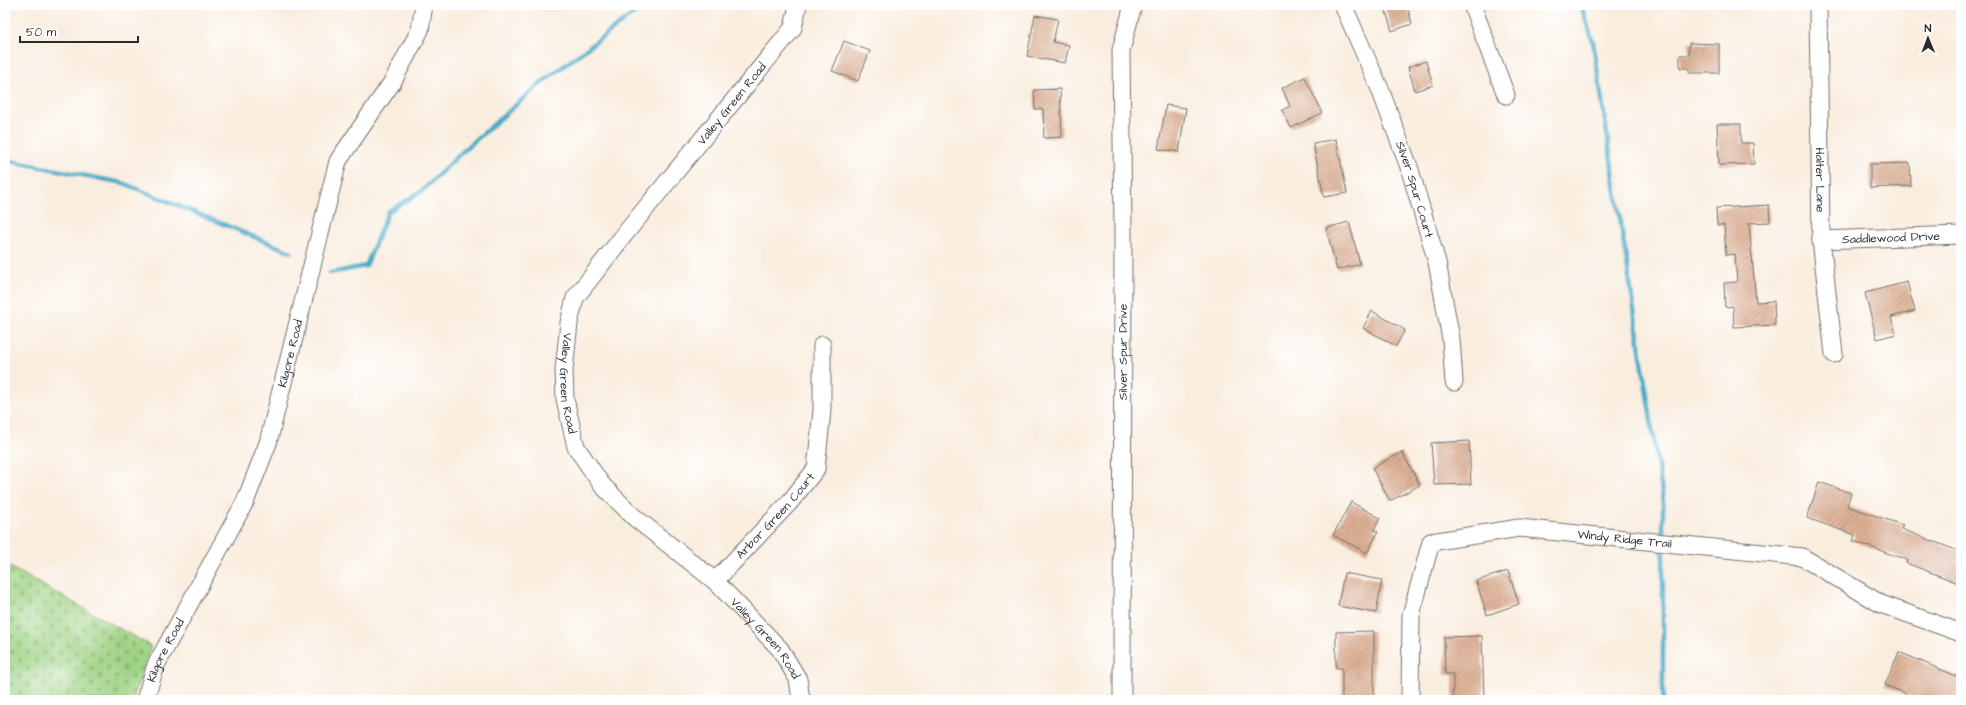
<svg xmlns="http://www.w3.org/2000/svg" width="1966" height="705" font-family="'Architects Daughter',sans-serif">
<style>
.cemetery{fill:url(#cemetery-stones);stroke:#657f58}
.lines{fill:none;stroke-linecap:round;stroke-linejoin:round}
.stream{stroke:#49abc9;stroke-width:4.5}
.building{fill:url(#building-hatch)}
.minor-casing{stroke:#736f6a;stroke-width:19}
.minor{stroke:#fff;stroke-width:17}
.labels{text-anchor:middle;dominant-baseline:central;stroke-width:3.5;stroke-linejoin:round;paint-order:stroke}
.street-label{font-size:12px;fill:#2b2b2b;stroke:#fff}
</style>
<defs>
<pattern id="cemetery-stones" width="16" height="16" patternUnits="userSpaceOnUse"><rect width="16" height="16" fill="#9fd384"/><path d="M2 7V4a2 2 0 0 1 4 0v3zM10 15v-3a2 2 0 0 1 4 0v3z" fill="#89b572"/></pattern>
<pattern id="building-hatch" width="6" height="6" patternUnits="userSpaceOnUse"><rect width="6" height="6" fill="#ddb094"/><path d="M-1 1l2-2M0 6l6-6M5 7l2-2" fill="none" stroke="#b38f79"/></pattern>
</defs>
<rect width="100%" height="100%" fill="#fff"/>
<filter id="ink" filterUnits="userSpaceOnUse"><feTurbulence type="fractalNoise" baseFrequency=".025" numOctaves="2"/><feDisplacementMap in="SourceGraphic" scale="8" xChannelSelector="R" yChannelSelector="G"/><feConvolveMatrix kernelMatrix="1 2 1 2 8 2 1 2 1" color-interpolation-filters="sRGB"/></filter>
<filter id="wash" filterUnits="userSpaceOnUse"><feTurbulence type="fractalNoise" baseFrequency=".012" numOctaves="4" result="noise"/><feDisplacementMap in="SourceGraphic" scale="16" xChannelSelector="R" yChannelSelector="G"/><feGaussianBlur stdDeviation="0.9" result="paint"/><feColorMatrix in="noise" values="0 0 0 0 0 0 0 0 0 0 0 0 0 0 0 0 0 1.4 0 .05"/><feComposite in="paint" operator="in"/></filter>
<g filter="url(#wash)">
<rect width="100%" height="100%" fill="#f9edde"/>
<polygon class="cemetery" points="5,564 151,646 133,700 5,700"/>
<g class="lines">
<g class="stream">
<polyline points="1581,5 1593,42 1663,499 1663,700"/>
<polyline points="5,160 123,183 291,252"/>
<polyline points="330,273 366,266 388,212 423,190 462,152 541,83 633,14 652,5"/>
</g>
</g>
<g id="blocks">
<g class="building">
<polygon points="1384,5 1407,5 1412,24 1392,31"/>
<polygon points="1035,15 1058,19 1053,42 1069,45 1065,63 1027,56"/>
<polygon points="844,41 870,51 858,81 832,71"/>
<polygon points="1689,43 1719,44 1719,73 1689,73 1689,68 1680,68 1680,55 1689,55"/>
<polygon points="1426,61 1433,85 1415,91 1408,67"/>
<polygon points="1305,77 1322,113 1291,128 1282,110 1290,106 1282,88"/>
<polygon points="1060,89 1062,137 1044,138 1043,109 1035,109 1034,90"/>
<polygon points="1166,105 1186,108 1179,152 1158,149"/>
<polygon points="1717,124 1741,124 1741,143 1753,143 1754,164 1719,165"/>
<polygon points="1336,139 1347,193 1324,197 1313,143"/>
<polygon points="1910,163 1911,186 1870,188 1870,164"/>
<polygon points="1769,205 1770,222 1749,223 1756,302 1774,301 1775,325 1734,327 1733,306 1725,307 1724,283 1737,282 1735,254 1726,255 1724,225 1717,225 1716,208"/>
<polygon points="1349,222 1360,264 1337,270 1326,228"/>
<polygon points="1907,282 1915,311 1891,317 1896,334 1877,339 1865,293"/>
<polygon points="1372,311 1405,330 1396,346 1363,328"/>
<polygon points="1469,441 1471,484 1434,485 1431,443"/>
<polygon points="1402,452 1420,485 1390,501 1372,468"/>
<polygon points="1819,482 1851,493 1847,506 1903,525 1901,529 1961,552 1961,584 1906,563 1907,560 1853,541 1855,535 1807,518"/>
<polygon points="1351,502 1380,518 1374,530 1378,532 1367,553 1333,535"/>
<polygon points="1508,571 1519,604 1487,615 1476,581"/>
<polygon points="1344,573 1382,580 1376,613 1338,606"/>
<polygon points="1374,631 1374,700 1342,700 1342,668 1336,668 1336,632"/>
<polygon points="1482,636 1484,700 1453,700 1453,674 1445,674 1444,637"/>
<polygon points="1899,652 1961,678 1961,700 1920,700 1885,685"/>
</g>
</g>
</g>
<g filter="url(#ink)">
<use href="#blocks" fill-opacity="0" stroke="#736f6a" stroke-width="1"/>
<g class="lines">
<g class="minor-casing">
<g id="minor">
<path id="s1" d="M798,5l-5,23 -165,202 -53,68 -6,25 -5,47 1,29 11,48 26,38 32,32 81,64 65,68 18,30 3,21"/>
<path id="s2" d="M1343,5l37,84 29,78 28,95 14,77 3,43"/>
<polyline points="1472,5 1506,95"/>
<path id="s3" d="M1818,5l3,235 13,114"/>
<path id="s4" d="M1821,240l140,-5"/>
<path id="s5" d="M715,581l74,-78 27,-34 6,-59v-65"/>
<path id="s6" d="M145,700l11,-35 89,-163 23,-59 70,-282 55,-80 27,-51 4,-25"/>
<path id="s7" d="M1122,700l1,-467 -2,-183 12,-45"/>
<path id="s8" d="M1410,700l1,-85 20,-73 88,-14 283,29 79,47 80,29"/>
</g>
</g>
<use href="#minor" class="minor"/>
</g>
</g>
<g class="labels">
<g class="street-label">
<text transform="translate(732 104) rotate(-51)">Valley Green Road</text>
<text stroke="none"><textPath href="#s3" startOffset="175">Halter Lane</textPath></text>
<text stroke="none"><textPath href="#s2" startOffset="198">Silver Spur Court</textPath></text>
<text stroke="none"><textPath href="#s4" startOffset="70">Saddlewood Drive</textPath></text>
<text stroke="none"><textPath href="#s7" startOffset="348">Silver Spur Drive</textPath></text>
<text stroke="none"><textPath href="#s6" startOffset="378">Kilgore Road</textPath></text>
<text stroke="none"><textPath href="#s1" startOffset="457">Valley Green Road</textPath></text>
<text stroke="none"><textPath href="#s5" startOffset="89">Arbor Green Court</textPath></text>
<text stroke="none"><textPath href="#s8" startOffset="356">Windy Ridge Trail</textPath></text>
<text stroke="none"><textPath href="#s1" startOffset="793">Valley Green Road</textPath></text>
<text stroke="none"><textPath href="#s6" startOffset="54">Kilgore Road</textPath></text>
</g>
</g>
<rect width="1966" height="705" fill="none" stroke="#fff" stroke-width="20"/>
<g transform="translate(1928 38) rotate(359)" stroke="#ffffff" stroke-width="3" paint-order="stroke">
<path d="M0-3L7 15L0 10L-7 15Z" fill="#2b2b2b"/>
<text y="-6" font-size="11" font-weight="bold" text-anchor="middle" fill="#2b2b2b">N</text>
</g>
<path d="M20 36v6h118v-6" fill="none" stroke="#2b2b2b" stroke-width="2"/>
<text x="26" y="36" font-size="12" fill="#2b2b2b" stroke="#ffffff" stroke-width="3" paint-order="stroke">50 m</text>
</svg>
